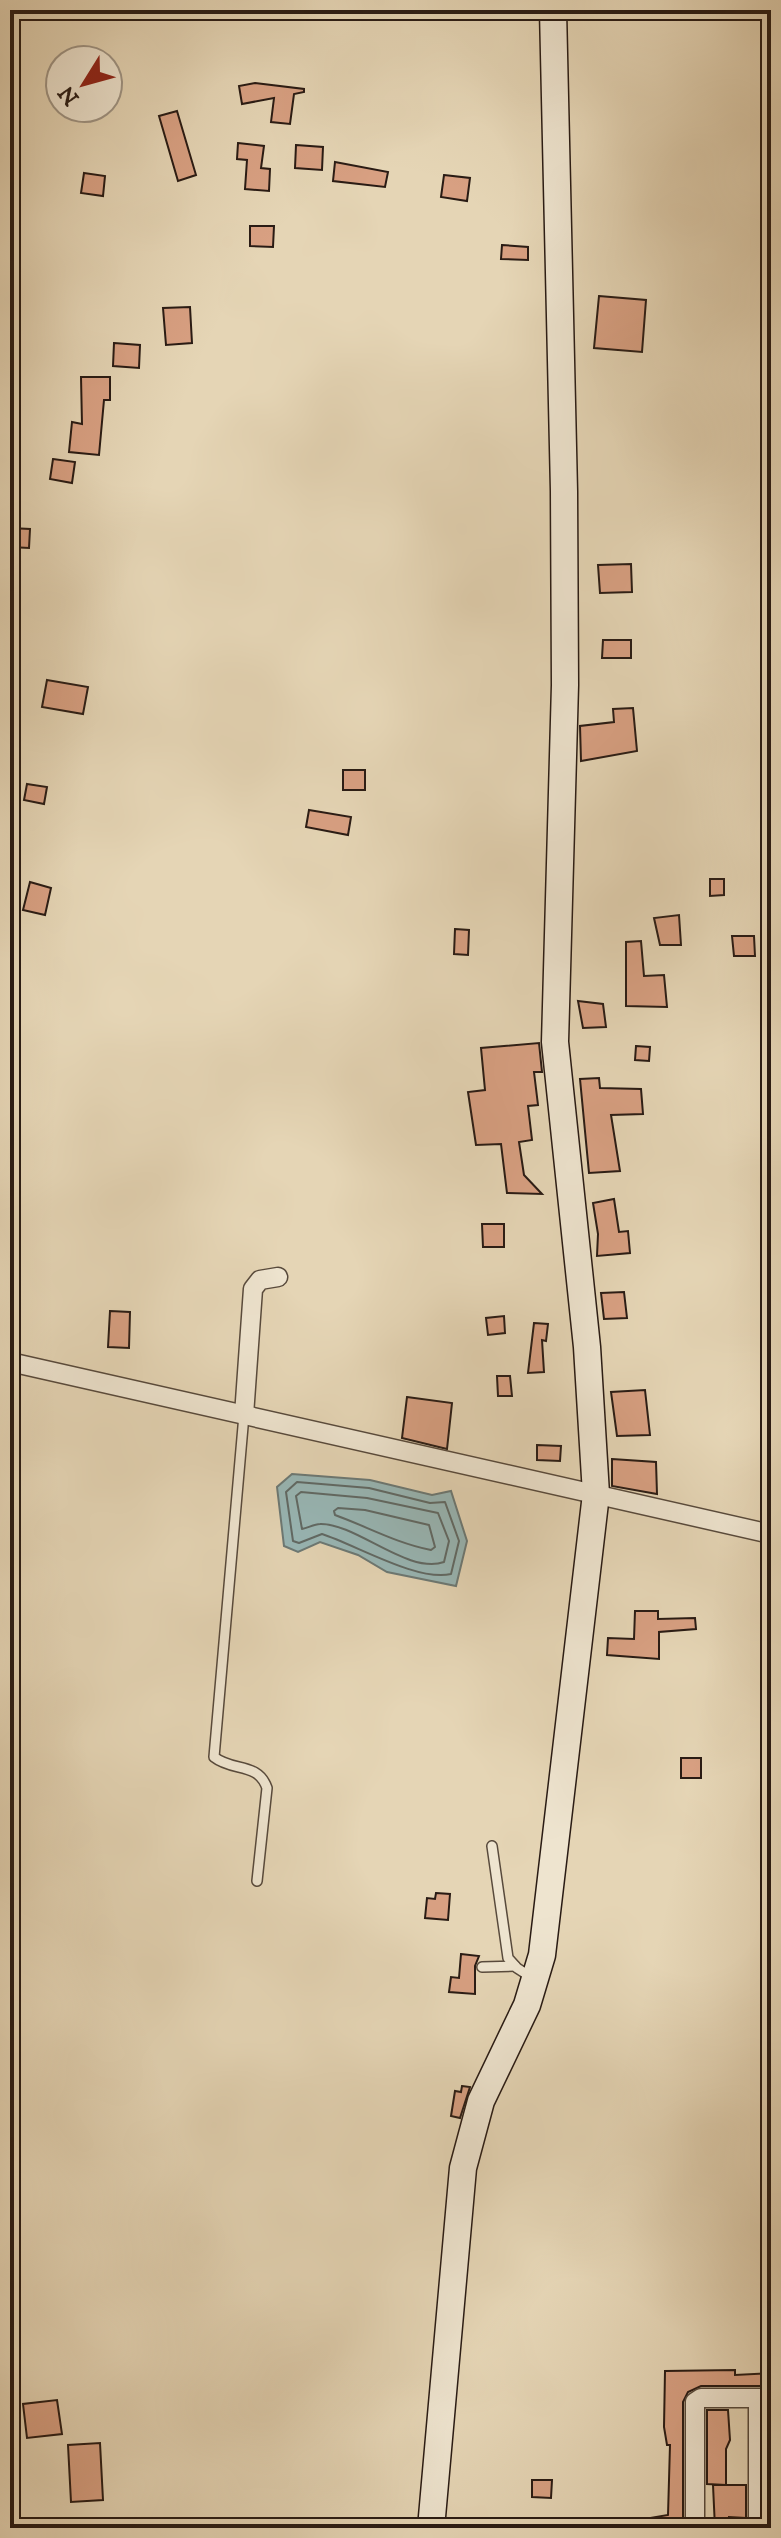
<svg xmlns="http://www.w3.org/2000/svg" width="781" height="2538" font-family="'IM FELL DW Pica',serif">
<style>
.water{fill:#98b7b6;stroke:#6c7975;stroke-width:2}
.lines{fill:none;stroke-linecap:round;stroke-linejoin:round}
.shore{stroke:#606965;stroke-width:2}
.building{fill:#d8a082;stroke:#291b14;stroke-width:2}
.lane-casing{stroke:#584a3c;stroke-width:12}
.street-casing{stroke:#584a3c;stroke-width:21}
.secondary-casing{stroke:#291b14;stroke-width:29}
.lane{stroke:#eee4cf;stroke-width:9}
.street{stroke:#eee4cf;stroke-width:18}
.secondary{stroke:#eee4cf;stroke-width:26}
</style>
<rect width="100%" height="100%" fill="#e5d5b5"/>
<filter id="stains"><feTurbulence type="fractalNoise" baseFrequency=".0025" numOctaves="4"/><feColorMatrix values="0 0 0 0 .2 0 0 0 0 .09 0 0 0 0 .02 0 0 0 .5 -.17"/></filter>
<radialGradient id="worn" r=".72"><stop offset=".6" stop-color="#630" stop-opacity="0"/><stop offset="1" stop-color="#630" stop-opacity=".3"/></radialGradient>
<polygon class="water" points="292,1474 370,1480 432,1495 451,1491 467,1541 456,1586 387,1572 358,1555 320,1542 298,1552 284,1546 277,1487"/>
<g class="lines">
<g class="shore">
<path d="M297,1482l72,6 61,15 15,-1 14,39 -8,33c-33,8 -95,-29 -129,-40l-23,9 -6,-2 -7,-49z"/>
<path d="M301,1492l66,6 71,15 11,28 -5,21c-36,13 -88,-39 -124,-38 -6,0 -12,4 -18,5l-6,-33z"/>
<path d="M338,1508l27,2 64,15 6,22 -4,3c-35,-7 -63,-23 -96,-35l-1,-4z"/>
</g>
</g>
<g class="building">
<polygon points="255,83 304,89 304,92 294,94 290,124 271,122 274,98 242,104 239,86"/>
<polygon points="177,111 196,175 178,181 159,116"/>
<polygon points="238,143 264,146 261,168 270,169 269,191 245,189 247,160 237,159"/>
<polygon points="296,145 323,147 322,170 295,168"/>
<polygon points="335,162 388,172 385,187 333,181"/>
<polygon points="84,173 105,176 103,196 81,193"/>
<polygon points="444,175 470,178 467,201 441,197"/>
<polygon points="250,226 274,226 273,247 250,246"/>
<polygon points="502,245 528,247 528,260 501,259"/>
<polygon points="599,296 646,300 642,352 594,348"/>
<polygon points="190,307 192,343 166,345 163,308"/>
<polygon points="114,343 140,345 139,368 113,366"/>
<polygon points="81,377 110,377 110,400 104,400 99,455 69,452 72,422 82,424"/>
<polygon points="53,459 75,462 72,483 50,479"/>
<polygon points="10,528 30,529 29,548 10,547"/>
<polygon points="631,564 632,592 600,593 598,565"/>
<polygon points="603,640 631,640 631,658 602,658"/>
<polygon points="47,680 88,687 83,714 42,707"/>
<polygon points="633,708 637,751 581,761 580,726 614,722 613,709"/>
<rect x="343" y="770" width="22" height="20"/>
<polygon points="27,784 47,787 44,804 24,800"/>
<polygon points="309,810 351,817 348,835 306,827"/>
<polygon points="710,879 724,879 724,895 710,896"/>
<polygon points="30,882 51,888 45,915 23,910"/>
<polygon points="679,915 681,945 660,945 654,918"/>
<polygon points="455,929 469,930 468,955 454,954"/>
<polygon points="732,936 754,936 755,956 734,956"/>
<polygon points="641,941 644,976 664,975 667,1007 626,1006 626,942"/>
<polygon points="578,1001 603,1004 606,1027 583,1028"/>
<polygon points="539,1043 542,1072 534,1072 538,1105 528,1106 532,1140 519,1142 524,1175 542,1194 507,1193 501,1144 476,1145 468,1092 485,1090 481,1048"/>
<polygon points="636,1046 650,1047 649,1061 635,1060"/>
<polygon points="599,1078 600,1088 641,1089 643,1114 611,1115 620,1171 589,1173 580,1079"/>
<polygon points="614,1199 619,1232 628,1231 630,1253 597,1256 598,1234 593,1203"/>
<polygon points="482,1224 504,1224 504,1247 483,1247"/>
<polygon points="624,1292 627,1318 604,1319 601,1293"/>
<polygon points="110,1311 130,1312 129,1348 108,1347"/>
<polygon points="504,1316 505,1333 488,1335 486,1318"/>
<polygon points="534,1323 548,1324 546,1341 542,1340 544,1372 528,1373"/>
<polygon points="497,1376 510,1376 512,1396 498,1396"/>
<polygon points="645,1390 650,1435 617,1436 611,1392"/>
<polygon points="407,1397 452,1403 447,1449 402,1438"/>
<polygon points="537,1445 561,1446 560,1461 537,1460"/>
<polygon points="612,1459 656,1462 657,1494 612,1486"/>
<polygon points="635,1611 658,1611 658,1619 695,1618 696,1629 659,1632 659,1659 607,1655 608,1638 634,1639"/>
<rect x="681" y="1758" width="20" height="20"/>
<polygon points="436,1893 450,1894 448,1920 425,1918 427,1898 435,1899"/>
<polygon points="461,1954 479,1956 475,1966 475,1994 449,1992 451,1977 459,1978"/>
<polygon points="462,2086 470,2087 460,2118 451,2116 455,2091 461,2092"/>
<polygon points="735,2370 735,2375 771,2373 771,2386 701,2386 688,2392 683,2402 683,2528 638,2528 638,2520 668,2515 670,2445 667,2445 664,2427 665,2371"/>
<polygon points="57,2400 62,2434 27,2438 23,2404"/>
<polygon points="707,2410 728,2410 730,2440 726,2449 726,2485 707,2484"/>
<polygon points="100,2443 103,2500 71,2502 68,2445"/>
<polygon points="532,2480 552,2480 551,2498 532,2497"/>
<polygon points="713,2485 746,2485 746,2518 729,2517 729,2528 715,2528"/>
</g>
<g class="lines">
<g class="lane-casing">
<g id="lane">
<path d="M244,1415l-30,342c19,15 44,5 53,31l-10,93"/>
<polyline points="492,1846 508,1958 517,1968 531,1977"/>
<polyline points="482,1967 515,1966"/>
</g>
</g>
<g class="street-casing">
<g id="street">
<polyline points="10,1362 771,1534"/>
<polyline points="244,1415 253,1289 260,1280 278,1277"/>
<polyline points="695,2528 695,2402 701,2398 771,2398"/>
<polyline points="758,2528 758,2399"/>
</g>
</g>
<g class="secondary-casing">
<polyline id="secondary" points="431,2528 463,2168 481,2101 527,2005 542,1955 596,1494 587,1347 555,1042 565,685 564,491 553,10"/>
</g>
<use href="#lane" class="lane"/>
<use href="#street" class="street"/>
<use href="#secondary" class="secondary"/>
</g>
<rect width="781" height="2538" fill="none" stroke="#e5d5b5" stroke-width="40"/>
<rect x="12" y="12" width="757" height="2514" fill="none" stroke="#291b14" stroke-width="4"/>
<rect x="20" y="20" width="741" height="2498" fill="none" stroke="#291b14" stroke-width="2"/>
<g transform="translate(84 84) rotate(233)"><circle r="38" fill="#eee4cf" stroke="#9f9484" stroke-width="2"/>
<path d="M0-6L14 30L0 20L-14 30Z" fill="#8f2418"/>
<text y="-12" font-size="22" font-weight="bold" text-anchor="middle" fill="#291b14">N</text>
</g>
<rect width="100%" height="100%" filter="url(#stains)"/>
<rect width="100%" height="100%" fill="url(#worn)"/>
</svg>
